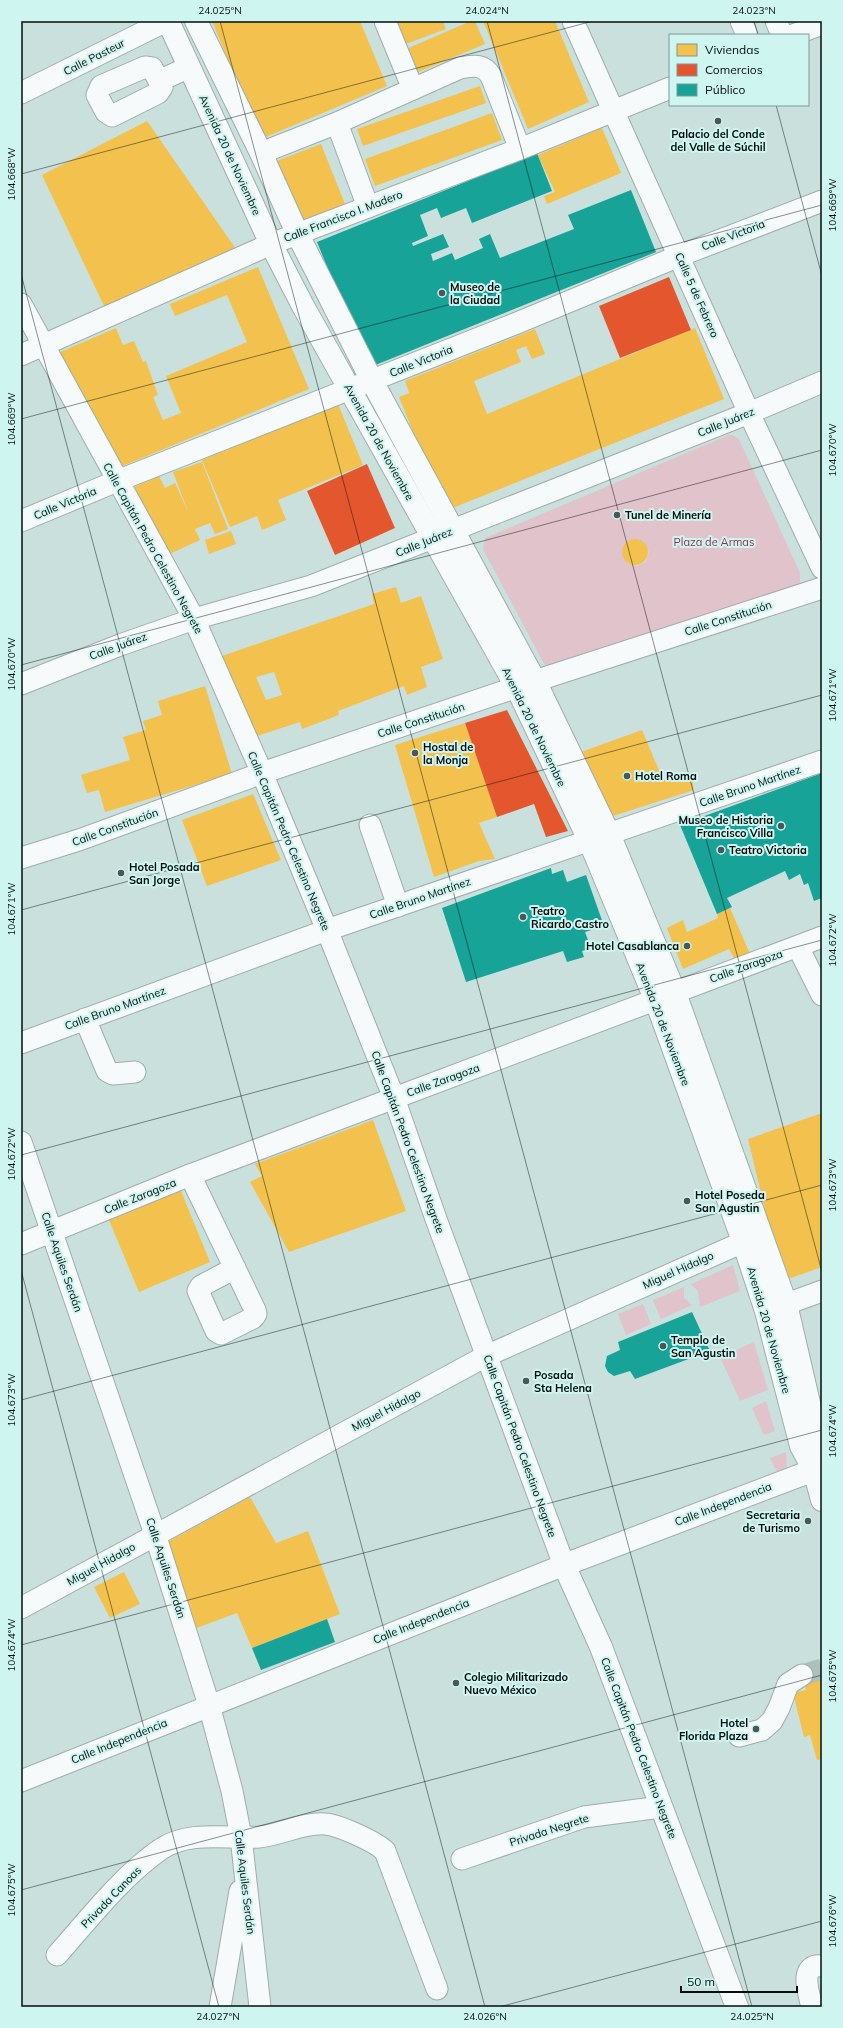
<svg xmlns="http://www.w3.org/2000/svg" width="843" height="2028" font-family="Mulish,sans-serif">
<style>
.green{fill:#e0c3cb;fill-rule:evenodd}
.homes{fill:#f2c14e;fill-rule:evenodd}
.shops{fill:#e4572e}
.public{fill:#17a398}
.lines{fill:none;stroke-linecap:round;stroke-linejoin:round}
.minor-tunnel{stroke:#acc0be;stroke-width:21;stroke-dasharray:21 10;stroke-linecap:butt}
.minor-casing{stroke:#9daeac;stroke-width:23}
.major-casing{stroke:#9daeac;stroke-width:24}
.minor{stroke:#f7fafa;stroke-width:21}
.major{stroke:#f7fafa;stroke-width:22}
.ticks{fill:none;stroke:#030e0d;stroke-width:1;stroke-opacity:0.45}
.poi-dot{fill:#495856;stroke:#cff5f1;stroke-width:1.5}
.labels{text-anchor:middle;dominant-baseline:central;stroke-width:4;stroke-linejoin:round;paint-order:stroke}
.street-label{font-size:11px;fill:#030e0d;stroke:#cff5f1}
.poi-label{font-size:11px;font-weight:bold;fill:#030e0d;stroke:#cff5f1;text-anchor:start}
.park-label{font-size:11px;fill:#912c4f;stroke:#cff5f1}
.neatline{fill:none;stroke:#030e0d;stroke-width:1.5}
.ticks-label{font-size:10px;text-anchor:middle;fill:#030e0d}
</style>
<rect width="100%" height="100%" fill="#cae0dd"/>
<g class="green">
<path d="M729,435h4l6,4 61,134v9l-2,3 -247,81 -7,-2 -61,-115 2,-11zM634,539l10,3 5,10 -3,10 -9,4 -10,-3 -5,-9 3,-10z"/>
<polygon points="733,1265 740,1291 700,1307 698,1291 691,1284"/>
<polygon points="684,1287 684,1298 692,1305 661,1319 653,1300"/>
<polygon points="643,1304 651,1324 626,1335 618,1314"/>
<polygon points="754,1342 768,1390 740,1401 720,1357"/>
<polygon points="766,1401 775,1431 764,1435 752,1408"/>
<polygon points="786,1452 787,1472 778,1474 770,1458"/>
</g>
<g class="homes">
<polygon points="212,21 360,21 387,86 261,139"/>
<polygon points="394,21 443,21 446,29 403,45"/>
<polygon points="471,21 475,21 485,44 416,73 406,49"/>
<polygon points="483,21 555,21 589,102 528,129"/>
<polygon points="480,86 486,103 363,146 357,129"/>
<polygon points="492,113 502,140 375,186 365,159"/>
<polygon points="147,121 238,252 105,308 42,175"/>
<polygon points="602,128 621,173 547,204 544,196 555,192 538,155"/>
<polygon points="321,144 345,204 297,222 274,162"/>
<polygon points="258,267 309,389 113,470 58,353 116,328 123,345 134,341 143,362 146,361 158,395 153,397 163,420 181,413 166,376 247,342 227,295 175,316 170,304"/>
<polygon points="695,328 724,399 445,511 399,397 409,393 405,381 535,329 545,354 532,359 526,346 516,350 521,362 474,381 487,414"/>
<polygon points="338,404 363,465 278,500 286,520 262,530 257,516 230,527 202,460"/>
<polygon points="202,462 228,529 215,534 210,523 195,529 200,540 163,557 130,489 159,476 165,488 175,483 188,512 173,472"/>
<polygon points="231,531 236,544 209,554 205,540"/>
<circle cx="635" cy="552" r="13"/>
<path d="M396,587l5,16 20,-7 22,63 -22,8 6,20 -20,8 -3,-9 -66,25 1,4 -37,14 -2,-7 -46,15 -32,-81 152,-52 -2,-10zM274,672l8,23 -16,5 -10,-23z"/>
<polygon points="205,686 232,774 105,812 99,790 87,793 81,775 130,760 123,737 146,730 143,721 162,715 158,701"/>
<polygon points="465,723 497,817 479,823 495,859 479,861 434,877 395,745"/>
<polygon points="642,730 663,780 691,773 694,790 613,816 581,752"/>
<polygon points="253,794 281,860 207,886 182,820"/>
<polygon points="730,908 751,956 736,962 729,949 683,969 667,928 683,920 687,932 718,918 717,914"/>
<polygon points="822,1113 822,1267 788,1279 767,1218 748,1139"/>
<polygon points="373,1120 406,1211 289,1252 250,1182 262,1176 255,1164"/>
<polygon points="181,1191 210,1262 139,1292 109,1220"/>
<polygon points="250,1497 276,1543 308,1531 340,1614 252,1648 237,1613 191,1630 164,1544"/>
<polygon points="124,1572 140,1604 110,1618 94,1587"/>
<polygon points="822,1665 822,1759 817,1760 810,1735 804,1737 793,1693 806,1690 800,1671"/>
</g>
<g class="shops">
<polygon points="669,277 691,330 620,358 599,306"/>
<polygon points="367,464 395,528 335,555 307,491"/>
<polygon points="507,710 568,831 546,837 534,804 497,817 465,723"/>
</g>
<g class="public">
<polygon points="537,153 552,191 472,223 466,208 441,218 437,208 420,215 428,236 412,243 413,246 443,234 449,247 431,254 433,261 452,253 455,260 483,248 479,239 490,234 500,258 574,229 568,215 631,190 656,252 368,368 317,242"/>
<polygon points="822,773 822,898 814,901 808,883 804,885 800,874 789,880 785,871 727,898 732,907 717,914 680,825"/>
<polygon points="551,868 552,874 563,870 567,882 586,875 604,926 585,932 591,948 582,951 584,957 567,962 563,951 466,982 442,908"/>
<polygon points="692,1312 710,1351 635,1379 630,1371 614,1376 608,1372 605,1366 607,1356 620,1350 618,1342"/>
<polygon points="327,1619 335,1642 261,1670 252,1648"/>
</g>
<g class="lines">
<polyline class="minor-tunnel" points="802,1675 822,1669"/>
<g class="minor-casing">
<g id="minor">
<polyline points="385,21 413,89"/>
<polyline points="573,21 749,413 822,568"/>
<polyline points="741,21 747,35"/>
<polyline points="776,21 782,35"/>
<polyline points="793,35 822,24"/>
<polyline points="159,81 152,68 145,67 101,86 97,95 106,112 112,116 158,93 162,87 159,81 189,67"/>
<polyline points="21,93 166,21"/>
<polyline points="337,123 368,207"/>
<path d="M261,153l76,-30 123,-55c13,-2 23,-5 31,8l29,73"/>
<polyline points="21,304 194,619 262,773 327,930 394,1098 436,1219 564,1565 21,1781"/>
<polyline points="21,355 271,244 520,149 670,88"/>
<polyline points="21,521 117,481 517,323 679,256 822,201"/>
<polyline points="21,684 120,645 194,619 311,586 749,413 822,382"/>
<polyline points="370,825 398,906"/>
<polyline points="21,858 79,840 262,773 535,681 822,588"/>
<polyline points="798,947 822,995"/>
<polyline points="85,1019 107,1071 113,1074 135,1072"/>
<polyline points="21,1043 327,930 822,761"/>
<polyline points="21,1142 155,1534 209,1705 232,1791 241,1837 260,2007"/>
<polyline points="190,1175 255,1310 256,1314 253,1318 221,1334 216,1331 198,1291 201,1286 235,1268"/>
<polyline points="21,1244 190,1175 822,937"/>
<polyline points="770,1310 822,1291"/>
<polyline points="21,1608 486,1356 759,1235"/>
<polyline points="739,1736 762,1730 772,1721 779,1708 788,1684 802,1675"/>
<polyline points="462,1859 584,1817 661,1807"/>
<path d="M57,1955c31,-35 65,-79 104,-106 29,-19 66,-10 98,-12 21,-2 46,-15 66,-13 14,1 51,18 60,27l52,138"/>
<polyline points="220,2007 240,1891"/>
<path d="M812,2007c-3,-13 -14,-44 10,-41"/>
</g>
</g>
<g class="major-casing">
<g id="major">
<polyline points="168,21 271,244 303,306 517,688 589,840 656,1001 743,1241 766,1311 801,1446 814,1470 822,1500"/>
<polyline points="196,21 261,153 298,235 372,381 535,681 609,834 675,993 786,1304 818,1442 814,1470"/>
<polyline points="737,2007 601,1647 564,1565 814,1470"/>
</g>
</g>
<use href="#minor" class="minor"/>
<use href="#major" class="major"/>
</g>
<path class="ticks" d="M220,21l532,1986M487,21l335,1251M754,21l4,14M776,105l46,171M21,174l572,-153M21,274l464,1733M21,419l801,-214M21,665l801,-215M21,910l801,-215M21,1155l801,-215M21,1270l198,737M21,1400l801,-215M21,1645l801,-215M21,1890l801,-215M499,2007l323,-86"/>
<g class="poi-dot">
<circle cx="718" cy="121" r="4"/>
<circle cx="442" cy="293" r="4"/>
<circle cx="617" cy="515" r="4"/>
<circle cx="415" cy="753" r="4"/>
<circle cx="627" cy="776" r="4"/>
<circle cx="781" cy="826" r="4"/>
<circle cx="721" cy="850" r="4"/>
<circle cx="121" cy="873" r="4"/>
<circle cx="523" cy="917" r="4"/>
<circle cx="687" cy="946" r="4"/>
<circle cx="687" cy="1201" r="4"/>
<circle cx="663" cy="1346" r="4"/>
<circle cx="526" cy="1381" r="4"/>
<circle cx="808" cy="1521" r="4"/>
<circle cx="456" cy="1683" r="4"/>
<circle cx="756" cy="1729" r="4"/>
</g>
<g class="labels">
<g class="street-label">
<text transform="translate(94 57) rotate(-27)">Calle Pasteur</text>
<text transform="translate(230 155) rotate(65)">Avenida 20 de Noviembre</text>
<text transform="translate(343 216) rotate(-21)">Calle Francisco I. Madero</text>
<text transform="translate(733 235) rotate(-21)">Calle Victoria</text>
<text transform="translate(697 295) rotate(66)">Calle 5 de Febrero</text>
<text transform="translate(421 361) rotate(-22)">Calle Victoria</text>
<text transform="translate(726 422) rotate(-22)">Calle Juárez</text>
<text transform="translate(379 442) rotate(61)">Avenida 20 de Noviembre</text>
<text transform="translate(65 503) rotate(-23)">Calle Victoria</text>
<text transform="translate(424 542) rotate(-22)">Calle Juárez</text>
<text transform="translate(153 548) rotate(61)">Calle Capitán Pedro Celestino Negrete</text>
<text transform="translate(728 618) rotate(-18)">Calle Constitución</text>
<text transform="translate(118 646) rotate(-20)">Calle Juárez</text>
<text transform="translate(421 720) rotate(-18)">Calle Constitución</text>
<text transform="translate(534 727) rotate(64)">Avenida 20 de Noviembre</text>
<text transform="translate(750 786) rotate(-19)">Calle Bruno Martínez</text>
<text transform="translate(115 827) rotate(-20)">Calle Constitución</text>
<text transform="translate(289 841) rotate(67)">Calle Capitán Pedro Celestino Negrete</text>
<text transform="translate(420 898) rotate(-19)">Calle Bruno Martínez</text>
<text transform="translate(746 966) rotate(-20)">Calle Zaragoza</text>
<text transform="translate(115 1008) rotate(-20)">Calle Bruno Martínez</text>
<text transform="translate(663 1024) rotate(69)">Avenida 20 de Noviembre</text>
<text transform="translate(443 1080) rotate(-20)">Calle Zaragoza</text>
<text transform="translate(408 1142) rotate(70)">Calle Capitán Pedro Celestino Negrete</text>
<text transform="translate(140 1196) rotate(-22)">Calle Zaragoza</text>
<text transform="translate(62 1262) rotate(71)">Calle Aquiles Serdán</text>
<text transform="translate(678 1270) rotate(-24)">Miguel Hidalgo</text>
<text transform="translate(769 1330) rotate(74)">Avenida 20 de Noviembre</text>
<text transform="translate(386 1410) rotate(-28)">Miguel Hidalgo</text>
<text transform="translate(520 1446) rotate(70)">Calle Capitán Pedro Celestino Negrete</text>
<text transform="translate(723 1504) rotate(-21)">Calle Independencia</text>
<text transform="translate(101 1564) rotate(-29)">Miguel Hidalgo</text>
<text transform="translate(166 1568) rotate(72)">Calle Aquiles Serdán</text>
<text transform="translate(421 1621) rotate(-22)">Calle Independencia</text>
<text transform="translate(119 1741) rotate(-22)">Calle Independencia</text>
<text transform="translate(639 1748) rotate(69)">Calle Capitán Pedro Celestino Negrete</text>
<text transform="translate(549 1830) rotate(-18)">Privada Negrete</text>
<text transform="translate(245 1882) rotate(83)">Calle Aquiles Serdán</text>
<text transform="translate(111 1897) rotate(-46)">Privada Canoas</text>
</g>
<g class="poi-label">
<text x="718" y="134" text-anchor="middle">Palacio del Conde<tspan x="718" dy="13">del Valle de Súchil</tspan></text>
<text x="450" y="287">Museo de<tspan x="450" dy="13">la Ciudad</tspan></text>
<text x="625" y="515">Tunel de Minería</text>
<text x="423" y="747">Hostal de<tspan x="423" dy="13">la Monja</tspan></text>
<text x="635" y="776">Hotel Roma</text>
<text x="773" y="820" text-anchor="end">Museo de Historia<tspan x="773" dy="13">Francisco Villa</tspan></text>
<text x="729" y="850">Teatro Victoria</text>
<text x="129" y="867">Hotel Posada<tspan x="129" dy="13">San Jorge</tspan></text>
<text x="531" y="911">Teatro<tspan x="531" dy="13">Ricardo Castro</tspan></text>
<text x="679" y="946" text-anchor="end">Hotel Casablanca</text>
<text x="695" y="1195">Hotel Poseda<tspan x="695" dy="13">San Agustin</tspan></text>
<text x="671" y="1340">Templo de<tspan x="671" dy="13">San Agustin</tspan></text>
<text x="534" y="1375">Posada<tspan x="534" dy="13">Sta Helena</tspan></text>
<text x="800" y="1515" text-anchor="end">Secretaria<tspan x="800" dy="13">de Turismo</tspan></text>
<text x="464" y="1677">Colegio Militarizado<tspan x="464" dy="13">Nuevo México</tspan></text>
<text x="748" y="1723" text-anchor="end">Hotel<tspan x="748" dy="13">Florida Plaza</tspan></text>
</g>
<g class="park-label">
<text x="714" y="542">Plaza de Armas</text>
</g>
</g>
<rect width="843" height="2028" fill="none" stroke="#cff5f1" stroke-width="44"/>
<rect x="669" y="34" width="140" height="72" fill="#cff5f1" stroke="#7d9996"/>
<rect x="677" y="44" width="20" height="12" fill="#f2c14e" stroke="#7d9996"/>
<text x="705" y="54" font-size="12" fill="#030e0d">Viviendas</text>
<rect x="677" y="64" width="20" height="12" fill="#e4572e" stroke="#7d9996"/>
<text x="705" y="74" font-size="12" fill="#030e0d">Comercios</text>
<rect x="677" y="84" width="20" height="12" fill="#17a398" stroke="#7d9996"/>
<text x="705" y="94" font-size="12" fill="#030e0d">Público</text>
<path d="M681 1986v6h116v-6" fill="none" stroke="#030e0d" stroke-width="2"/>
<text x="687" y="1986" font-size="12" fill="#030e0d" stroke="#cff5f1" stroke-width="3" paint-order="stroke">50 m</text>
<rect x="22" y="22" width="799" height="1984" class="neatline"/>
<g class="ticks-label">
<text x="220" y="14">24.025°N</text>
<text x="487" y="14">24.024°N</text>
<text x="754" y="14">24.023°N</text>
<text transform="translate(11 174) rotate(-90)" y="4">104.668°W</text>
<text transform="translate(832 205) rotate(-90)" y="4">104.669°W</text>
<text transform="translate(11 419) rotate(-90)" y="4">104.669°W</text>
<text transform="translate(832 450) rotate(-90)" y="4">104.670°W</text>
<text transform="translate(11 664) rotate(-90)" y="4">104.670°W</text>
<text transform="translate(832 695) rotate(-90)" y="4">104.671°W</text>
<text transform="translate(11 909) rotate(-90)" y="4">104.671°W</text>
<text transform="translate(832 940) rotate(-90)" y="4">104.672°W</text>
<text transform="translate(11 1154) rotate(-90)" y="4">104.672°W</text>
<text transform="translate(832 1185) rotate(-90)" y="4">104.673°W</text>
<text transform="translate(11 1400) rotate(-90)" y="4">104.673°W</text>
<text transform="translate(832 1431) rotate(-90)" y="4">104.674°W</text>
<text transform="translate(11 1645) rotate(-90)" y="4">104.674°W</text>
<text transform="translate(832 1676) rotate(-90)" y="4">104.675°W</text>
<text transform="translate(11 1890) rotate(-90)" y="4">104.675°W</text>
<text transform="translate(832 1921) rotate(-90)" y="4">104.676°W</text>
<text x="218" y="2020">24.027°N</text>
<text x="485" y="2020">24.026°N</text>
<text x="752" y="2020">24.025°N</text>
</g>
</svg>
